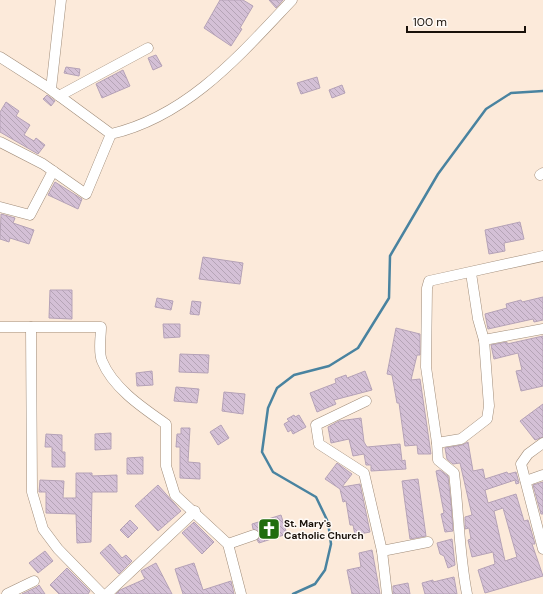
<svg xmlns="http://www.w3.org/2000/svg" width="543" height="594" font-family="'DM Sans',sans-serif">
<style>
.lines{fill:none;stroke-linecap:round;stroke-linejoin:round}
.stream{stroke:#4983a0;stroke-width:2.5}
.building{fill:url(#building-back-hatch);stroke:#b5a2b7;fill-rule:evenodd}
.minor-casing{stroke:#a08c79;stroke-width:11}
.minor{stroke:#fff;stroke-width:10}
.labels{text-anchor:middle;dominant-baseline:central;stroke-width:3;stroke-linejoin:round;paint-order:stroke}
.poi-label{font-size:10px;font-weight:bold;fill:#19110a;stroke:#fffaf6;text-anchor:start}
</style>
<defs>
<pattern id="building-back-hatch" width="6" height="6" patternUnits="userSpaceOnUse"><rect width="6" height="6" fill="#d4c0d6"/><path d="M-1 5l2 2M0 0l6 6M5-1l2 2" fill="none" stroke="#b5a4b6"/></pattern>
</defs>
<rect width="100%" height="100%" fill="#fceada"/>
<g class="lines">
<polyline class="stream" points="293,594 315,584 325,570 331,544 328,522 316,497 273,472 262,452 268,408 277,388 294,375 329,366 358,348 389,298 390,256 438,174 486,109 511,93 543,91"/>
</g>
<g class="building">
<polygon points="220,0 243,0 253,6 240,28 242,29 231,46 204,28"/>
<polygon points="269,0 283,0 276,8"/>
<polygon points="156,55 162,66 153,70 148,58"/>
<polygon points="66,67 80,69 79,76 64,73"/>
<polygon points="123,70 130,86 102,98 96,84"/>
<polygon points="317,77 320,88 301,94 297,83"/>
<polygon points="342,85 345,93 332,98 329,90"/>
<polygon points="47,95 55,101 51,106 43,99"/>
<polygon points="6,102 19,111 16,116 30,125 24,135 34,141 36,138 45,145 38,154 0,132 0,112"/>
<polygon points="55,182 82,199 78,209 48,195"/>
<polygon points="1,214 15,218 13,223 34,230 29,244 10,238 9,242 0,239"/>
<polygon points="520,222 524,239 504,243 505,251 489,254 485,230"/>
<polygon points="203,257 243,263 240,284 199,279"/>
<polygon points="50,290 72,290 72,319 49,318"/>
<polygon points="543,297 543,320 534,322 533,319 488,329 485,314 507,308 506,304 521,300 522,302"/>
<polygon points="157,298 173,301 171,310 155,307"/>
<polygon points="192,301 201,302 199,315 190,314"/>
<polygon points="163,324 180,324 180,337 164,338"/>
<polygon points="396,328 420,334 420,355 417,355 411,380 420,379 431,454 418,454 417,445 405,446 399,403 397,403 392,375 387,374"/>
<polygon points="543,336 543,386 521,391 516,371 522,370 518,353 494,359 491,345 507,342 507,344"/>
<polygon points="180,354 209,355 208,373 179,372"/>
<polygon points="152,371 153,385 137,386 136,373"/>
<polygon points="365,371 372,390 334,400 336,404 317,412 310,393 336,383 335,379 346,375 347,378"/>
<polygon points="176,387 199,389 197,403 174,401"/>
<polygon points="224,392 245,394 243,414 222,411"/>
<polygon points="543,404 543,437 535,440 520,421"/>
<polygon points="294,415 295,417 299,415 306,427 293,434 291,430 288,432 284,424 289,421 287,419"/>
<polygon points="361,418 364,442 367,447 400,444 402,461 405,460 406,469 371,471 371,465 366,465 364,454 353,456 349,439 331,443 328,427 339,421"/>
<polygon points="221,425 229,438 218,445 210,432"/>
<polygon points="181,428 190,428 188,462 200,463 200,479 180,478 180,447 176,447 177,434 181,434"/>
<polygon points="111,433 111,449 95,450 95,434"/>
<polygon points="46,434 62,435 62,452 65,452 65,467 52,467 52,447 45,447"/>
<path d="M468,442l5,29 10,-2 2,10 22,-7 1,2 8,-2 3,11 -3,1 -1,-4 -30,10 3,13 28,-9 8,27 4,-1 7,24h-3l11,32 -58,17 -7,-23 17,-6 -2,-12 -21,5 -4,-17 3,-1 -2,-11 -4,1v-12l7,-2 -12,-52 -7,1 -6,-5 -2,-11 17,-3zM503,508l14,49 -12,4 -11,-50z"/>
<polygon points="143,457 143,474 127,474 127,458"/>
<polygon points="337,463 352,474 342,487 360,484 370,532 355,535 353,525 350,525 346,501 343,502 340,489 325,479"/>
<polygon points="440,470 448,476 451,504 453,531 445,532 441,514 444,513 436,471"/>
<polygon points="76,473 92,473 92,476 117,475 117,492 92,492 91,542 77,543 76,514 46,513 46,492 39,492 40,480 64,481 63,498 76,498"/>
<polygon points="418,479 426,536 410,539 402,481"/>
<polygon points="543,482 543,514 541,514 533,485"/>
<polygon points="158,485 181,511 158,531 135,506"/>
<polygon points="281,515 287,534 259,543 257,540 260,537 260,533 253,529 252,524"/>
<polygon points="130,520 138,528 128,538 120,530"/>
<polygon points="194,522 214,542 202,554 182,533"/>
<polygon points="452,539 455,565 448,568 444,556 440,554 437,543"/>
<polygon points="110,544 122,558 126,555 132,561 119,574 100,553"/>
<polygon points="372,550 380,594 352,594 347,570 361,567 359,553"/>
<polygon points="45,551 53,561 38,573 29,563"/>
<polygon points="156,563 172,594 116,594 120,590 145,579 141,571"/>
<polygon points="194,563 203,590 231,581 234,594 183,594 175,569"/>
<polygon points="67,568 90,591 88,594 59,594 50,585"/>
<polygon points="454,577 457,594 425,594 422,583 433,580 433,582"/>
<polygon points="408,583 410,594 393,594 393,586"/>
<polygon points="39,585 45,594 22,594 37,587"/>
</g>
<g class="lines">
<g class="minor-casing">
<g id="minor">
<path d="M0,57l47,30 64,47c77,-18 129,-79 181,-134"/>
<polyline points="51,89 61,0"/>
<polyline points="59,96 148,48"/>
<polyline points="0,142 43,164 86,194 111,134"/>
<polyline points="540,175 543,173"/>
<polyline points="0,207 30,215 53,171"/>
<path d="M0,327h101c0,9 -3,25 1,34 11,27 41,47 64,63v42l9,29 53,49 13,50"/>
<polyline points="31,327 32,492 43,529 58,549 102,594"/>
<polyline points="484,340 543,329"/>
<polyline points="366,401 316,425 319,444 364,473 382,551 387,594"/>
<polyline points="437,443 461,439 487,419 489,406 484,340 478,319 471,273"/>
<polyline points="543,443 528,454 521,464 543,549"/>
<polyline points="526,481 543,475"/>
<polyline points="228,544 254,535"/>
<polyline points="382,551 428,542"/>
<polyline points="7,594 34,581"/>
<polyline points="107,594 195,511"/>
<path d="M467,594c-8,-40 -8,-80 -13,-121l-16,-13 -1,-17 -11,-76 1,-79 2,-7 114,-25"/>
</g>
</g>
<use href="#minor" class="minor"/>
</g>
<defs>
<g id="church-square" transform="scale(1.15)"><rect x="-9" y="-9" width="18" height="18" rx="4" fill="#216d0f" stroke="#fffaf6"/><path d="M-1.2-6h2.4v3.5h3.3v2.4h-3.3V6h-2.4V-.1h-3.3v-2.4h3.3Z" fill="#fff"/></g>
</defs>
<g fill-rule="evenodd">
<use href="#church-square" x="269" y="529"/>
</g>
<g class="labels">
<g class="poi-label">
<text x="284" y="523">St. Mary's<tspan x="284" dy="12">Catholic Church</tspan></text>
</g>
</g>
<path d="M407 26v6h118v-6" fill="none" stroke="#19110a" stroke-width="2"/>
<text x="413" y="26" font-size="12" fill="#19110a" stroke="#fffaf6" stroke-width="3" paint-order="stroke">100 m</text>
</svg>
